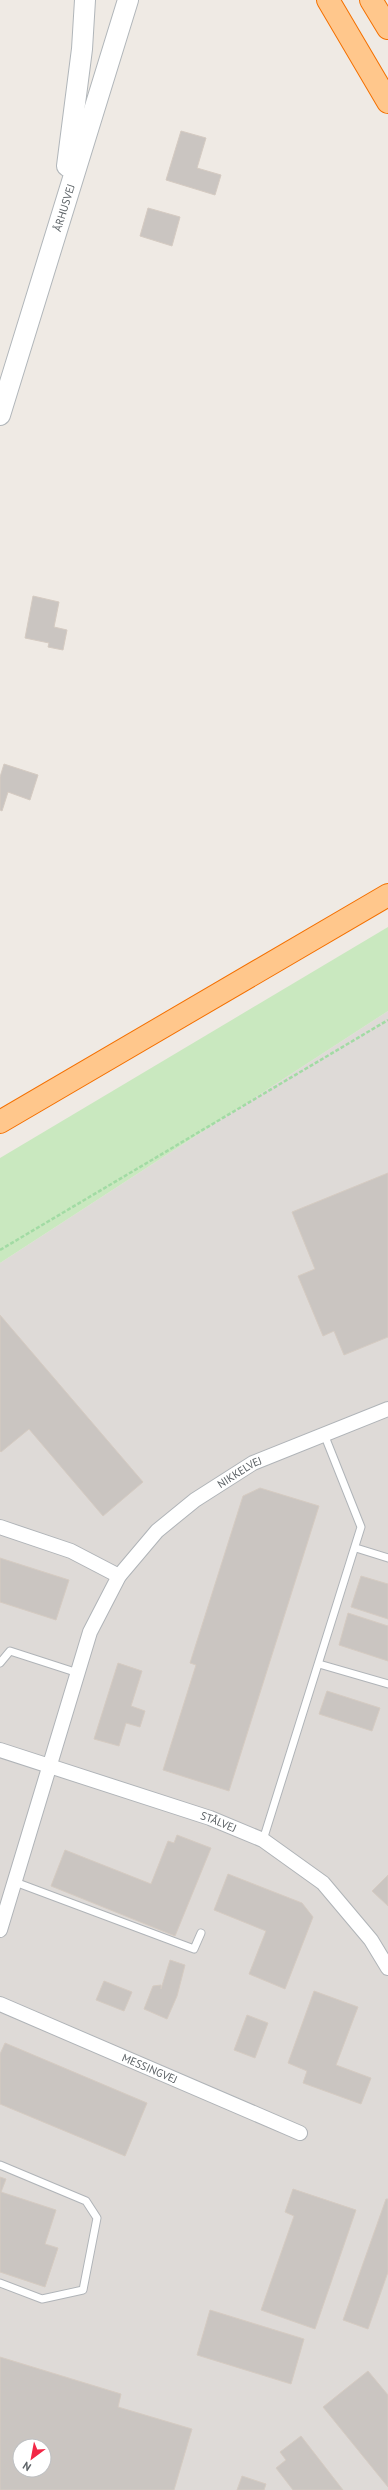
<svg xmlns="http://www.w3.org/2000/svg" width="388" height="2490" font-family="'PT Sans',sans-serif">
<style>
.industrial{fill:#dedad7;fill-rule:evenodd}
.green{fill:#c9e8bf}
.building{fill:#cac5c1;stroke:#d5cbc2;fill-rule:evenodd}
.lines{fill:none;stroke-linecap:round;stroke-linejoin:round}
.service-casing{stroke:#b0b4b8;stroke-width:9}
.minor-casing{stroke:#b0b4b8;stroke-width:16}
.secondary-casing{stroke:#b1b6ba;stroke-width:22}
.motorway-casing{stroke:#f47000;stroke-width:24}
.path{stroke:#a2dba4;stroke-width:2.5;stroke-dasharray:4 2;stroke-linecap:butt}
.service{stroke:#fff;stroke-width:7}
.minor{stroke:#fff;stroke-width:14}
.secondary{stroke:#fff;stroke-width:20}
.motorway{stroke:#ffc78c;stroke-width:22}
.labels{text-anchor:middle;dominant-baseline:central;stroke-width:3.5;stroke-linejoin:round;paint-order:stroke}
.street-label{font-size:11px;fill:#5c6266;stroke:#fff}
</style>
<rect width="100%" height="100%" fill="#efeae4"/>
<path class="industrial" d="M388,1011v1479h-388v-1227zM20,2446h24v24h-24z"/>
<polygon class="green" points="388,927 388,1011 0,1263 0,1158"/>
<g class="building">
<polygon points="181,131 206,138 197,168 221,175 215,195 166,180"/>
<polygon points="148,208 180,217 172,246 140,236"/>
<polygon points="33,596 59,602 54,627 67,630 63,650 48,647 49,643 25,638"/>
<polygon points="4,764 38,775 30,800 8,792 2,811 0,810 0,777"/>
<polygon points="388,1173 388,1337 344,1355 334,1331 323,1336 298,1276 315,1269 292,1212"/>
<polygon points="0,1315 143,1482 103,1516 29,1429 1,1452 0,1451"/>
<polygon points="260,1488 319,1506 229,1791 163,1770 196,1665 190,1663 243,1496"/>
<polygon points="0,1558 69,1580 56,1620 0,1602"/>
<polygon points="361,1576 388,1584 388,1619 351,1607"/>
<polygon points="348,1613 388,1626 388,1661 339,1645"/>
<polygon points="118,1663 142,1671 131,1706 145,1711 140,1727 126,1723 119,1746 94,1739"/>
<polygon points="327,1691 380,1708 372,1731 319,1714"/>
<polygon points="177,1835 211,1848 175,1936 51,1886 65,1850 151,1884 168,1841 174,1843"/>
<polygon points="228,1874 302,1903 313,1917 285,1989 249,1974 266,1931 214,1910"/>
<polygon points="388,1875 388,1906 372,1891"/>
<polygon points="170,1960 185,1965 177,1996 167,2019 144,2009 153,1986 161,1985 161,1989"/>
<polygon points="104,1981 132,1992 124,2011 96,2000"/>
<polygon points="314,1991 358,2007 336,2065 371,2078 361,2104 303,2083 307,2071 288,2063"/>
<polygon points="247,2015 268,2023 255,2058 234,2050"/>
<polygon points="5,2043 147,2103 125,2156 0,2104 0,2054"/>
<polygon points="0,2177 6,2179 1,2192 56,2210 45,2244 58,2248 45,2287 0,2272"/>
<polygon points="293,2189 356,2210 315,2329 261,2310 294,2216 285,2212"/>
<polygon points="386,2199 388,2199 388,2272 368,2329 343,2320"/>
<polygon points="210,2310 304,2339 291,2384 197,2355"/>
<path d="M0,2357l121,37 -3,13 74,22 -18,61h-174zM20,2446h24v24h-24z"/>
<polygon points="368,2371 388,2395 388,2487 323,2407"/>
<polygon points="301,2436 343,2490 293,2490 276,2468 286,2460 280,2452"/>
<polygon points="242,2476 266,2484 264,2490 237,2490"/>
</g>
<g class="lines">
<g class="service-casing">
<g id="service">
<polyline points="356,1548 388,1558"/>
<polyline points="0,1663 10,1651 78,1673"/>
<polyline points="319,1664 388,1684"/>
<polyline points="263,1840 361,1527 324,1434"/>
<polyline points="15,1882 194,1949 201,1933"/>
<polyline points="0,2165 86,2201 97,2218 83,2290 42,2299 0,2283"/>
</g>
</g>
<g class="minor-casing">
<g id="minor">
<polyline points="0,1527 71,1551 119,1576"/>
<path id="s1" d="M0,1750l210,68 53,22 60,43 48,57 17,28"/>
<path id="s2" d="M0,1930l90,-298 29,-56 38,-45 38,-31 58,-37 135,-54"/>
<path id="s3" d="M0,2004l300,129"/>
</g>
</g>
<g class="secondary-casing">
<g id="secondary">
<polyline points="67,166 82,49 85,0"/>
<path id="s4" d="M0,415l128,-415"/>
</g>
</g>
<g class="motorway-casing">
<g id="motorway">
<polyline points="328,0 388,102"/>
<polyline points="371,0 388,28"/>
<polyline points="0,1122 388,895"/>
</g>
</g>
<polyline class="path" points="0,1250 388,1020"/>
<use href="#service" class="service"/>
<use href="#minor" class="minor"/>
<use href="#secondary" class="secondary"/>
<use href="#motorway" class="motorway"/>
</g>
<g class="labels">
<g class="street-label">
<text stroke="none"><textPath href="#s4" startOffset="217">ÅRHUSVEJ</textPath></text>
<text stroke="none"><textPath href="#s2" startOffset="535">NIKKELVEJ</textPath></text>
<text stroke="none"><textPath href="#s1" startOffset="230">STÅLVEJ</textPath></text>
<text stroke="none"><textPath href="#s3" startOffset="163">MESSINGVEJ</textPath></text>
</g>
</g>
<g transform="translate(32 2458) rotate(212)"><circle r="19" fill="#ffffff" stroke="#bec0c2"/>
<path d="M0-3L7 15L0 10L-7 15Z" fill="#f22746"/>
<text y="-6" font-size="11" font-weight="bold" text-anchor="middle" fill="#5c6266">N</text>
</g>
</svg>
